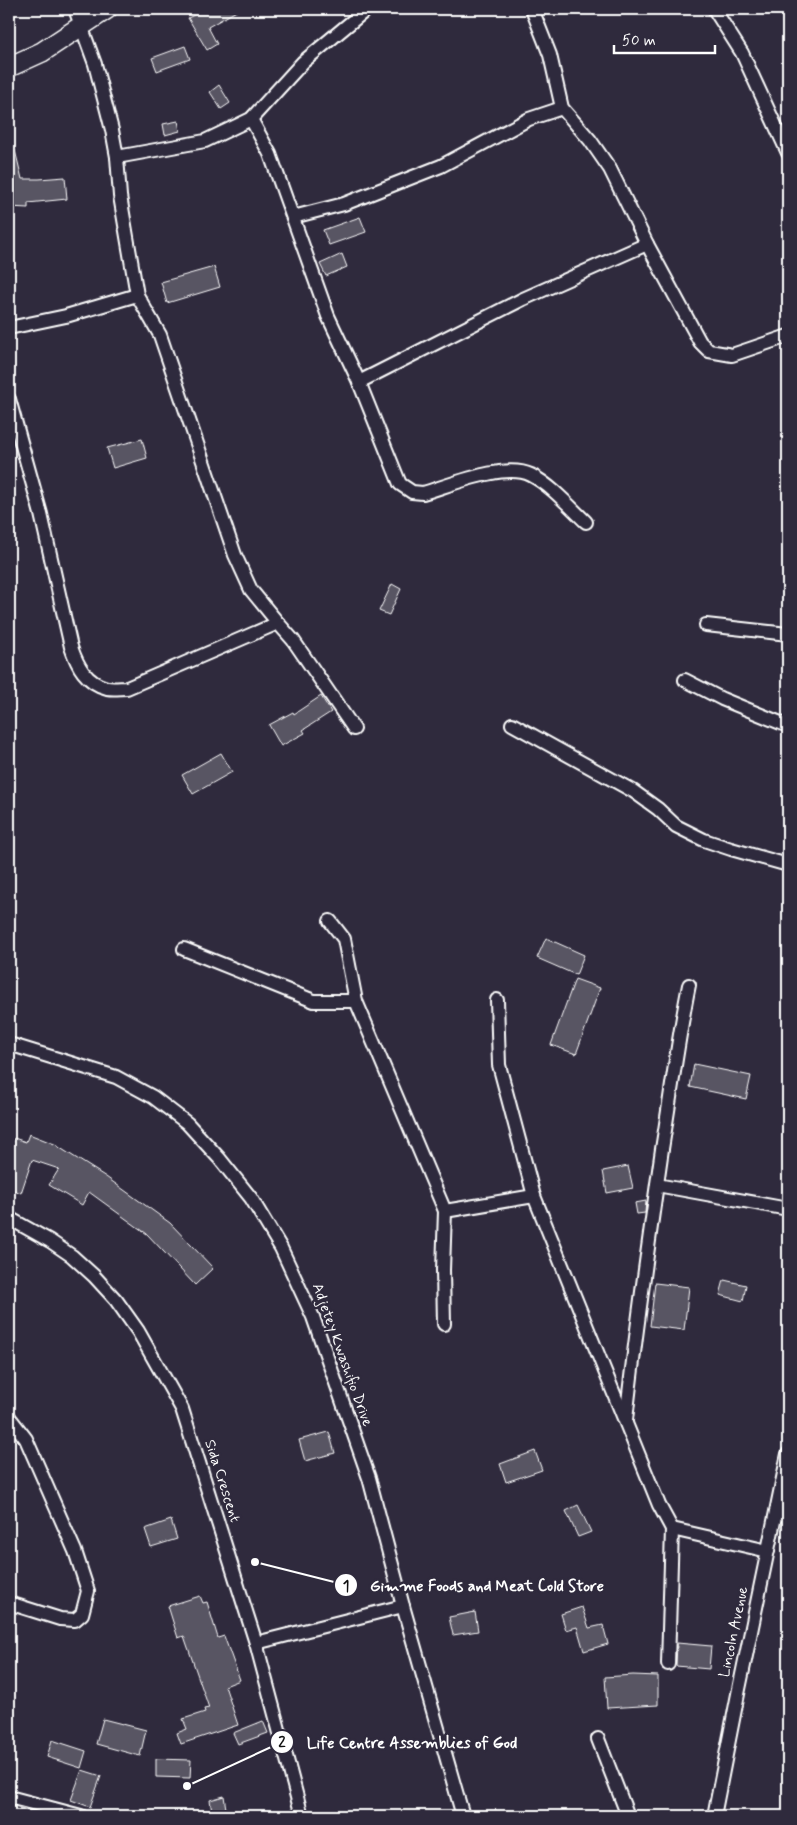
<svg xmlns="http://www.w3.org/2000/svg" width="797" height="1825" font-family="Mynerve,sans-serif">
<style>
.building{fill:#595564;stroke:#fff}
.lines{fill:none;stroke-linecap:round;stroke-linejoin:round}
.street-casing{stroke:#fff;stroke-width:16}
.secondary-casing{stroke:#fff;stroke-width:22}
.street{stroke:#2f2a3d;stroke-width:12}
.secondary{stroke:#2f2a3d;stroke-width:19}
.labels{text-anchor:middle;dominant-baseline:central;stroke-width:5;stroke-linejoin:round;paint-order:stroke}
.street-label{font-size:15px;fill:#fff;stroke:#2f2a3d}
.leader{fill:none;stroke:#fff;stroke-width:2}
.callout-dot{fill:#fff;stroke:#2f2a3d;stroke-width:2}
.mark-label{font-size:15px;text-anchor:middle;font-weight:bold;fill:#111}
.callout-label{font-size:16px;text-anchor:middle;font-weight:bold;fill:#fff;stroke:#2f2a3d;stroke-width:5;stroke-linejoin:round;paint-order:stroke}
</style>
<rect width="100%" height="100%" fill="#2f2a3d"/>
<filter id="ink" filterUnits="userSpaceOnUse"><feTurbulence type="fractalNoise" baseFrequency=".02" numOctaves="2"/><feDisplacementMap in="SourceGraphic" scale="10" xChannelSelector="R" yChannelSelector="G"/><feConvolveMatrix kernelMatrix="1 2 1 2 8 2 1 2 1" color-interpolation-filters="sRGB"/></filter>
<g filter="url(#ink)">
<g class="building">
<polygon points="206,9 240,9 208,27 217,44 207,50 188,18"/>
<polygon points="185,46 190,59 157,71 152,58"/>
<polygon points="219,85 230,103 221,109 210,92"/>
<polygon points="178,121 180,131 165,135 163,124"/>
<polygon points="13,142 22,179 39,179 65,177 67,199 28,203 28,208 9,207 9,143"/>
<polygon points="360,217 366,232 329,245 323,230"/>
<polygon points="342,254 347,267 326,276 320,264"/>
<polygon points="214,267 220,287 167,303 161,282"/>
<polygon points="142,439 147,458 113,468 107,448"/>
<polygon points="392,584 401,589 389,615 379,611"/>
<polygon points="321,696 331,712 303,730 305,733 281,746 269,725 293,712 294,714"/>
<polygon points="221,753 232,772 193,794 182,775"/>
<polygon points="546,938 584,955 576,975 537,958"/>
<polygon points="575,979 600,988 576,1054 551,1045"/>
<polygon points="694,1064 751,1076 746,1099 690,1087"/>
<polygon points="29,1134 57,1145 57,1146 106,1177 170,1223 213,1268 195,1285 147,1234 89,1192 82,1205 49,1185 59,1169 32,1160 21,1193 9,1188 9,1153 14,1138 26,1142"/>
<polygon points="628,1166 633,1188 607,1193 603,1171"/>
<polygon points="646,1201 645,1213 637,1214 635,1203"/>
<polygon points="724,1280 746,1285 743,1301 720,1295"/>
<polygon points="655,1283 689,1287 684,1330 650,1326"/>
<polygon points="329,1432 335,1453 305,1461 299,1440"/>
<polygon points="535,1451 542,1470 506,1482 500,1464"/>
<polygon points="578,1505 591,1532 578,1537 566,1511"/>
<polygon points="171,1520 177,1539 151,1547 145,1529"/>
<polygon points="200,1596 203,1603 207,1602 218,1638 224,1636 240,1680 225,1686 238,1725 181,1744 177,1733 187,1729 183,1719 205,1712 204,1709 209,1708 184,1636 178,1638 168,1606"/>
<polygon points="582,1607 589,1628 603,1625 608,1644 584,1651 577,1627 566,1630 561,1614"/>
<polygon points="475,1612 478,1631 453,1635 449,1617"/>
<polygon points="677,1643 711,1646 709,1669 676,1666"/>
<polygon points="633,1675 658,1676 658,1705 607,1708 605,1677"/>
<polygon points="103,1719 146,1730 140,1756 96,1744"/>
<polygon points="263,1721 268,1733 238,1744 233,1733"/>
<polygon points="52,1740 86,1751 81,1768 47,1757"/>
<polygon points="156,1759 191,1760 190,1778 156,1777"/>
<polygon points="82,1770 101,1776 90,1807 71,1800"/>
<polygon points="224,1796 226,1809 212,1812 210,1800"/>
</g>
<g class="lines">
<g class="street-casing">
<g id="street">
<polyline points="75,9 95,64 112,130 117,157 120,196 137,295 160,335 235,555 251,590 278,623"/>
<polyline points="532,9 550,55 562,108 590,140 610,169 647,244 700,342 709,351 732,355 788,336"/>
<polyline points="714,9 742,53 788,153"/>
<path d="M251,119l19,35 58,162 31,66 41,102 12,8 11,1c28,-8 82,-31 108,-18 21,11 38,31 55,47"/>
<polyline points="117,157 205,141 251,119 303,62 367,9"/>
<polyline points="293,217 344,204 441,166 529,119 562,108"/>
<polyline points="9,328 66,316 137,295"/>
<polyline points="359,382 523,299 647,244"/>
<path d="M9,399l32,115 30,133c6,18 15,36 36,41 6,1 14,0 20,0l151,-65 15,17 61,89"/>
<polyline points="706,625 788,634"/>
<polyline points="685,680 722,699 788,726"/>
<polyline points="512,724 633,791 658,809 676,826 704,840 731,849 788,865"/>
<polyline points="330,921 344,939 356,1001 445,1211 534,1196"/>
<polyline points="184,949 314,1001 356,1001"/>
<polyline points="497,1000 499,1065 534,1196 659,1505 672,1529 768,1551"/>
<polyline points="9,1044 116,1077 153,1097 187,1123 219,1158 251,1198 281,1248 313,1317 369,1478 403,1606 463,1816"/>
<polyline points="657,1185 788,1209"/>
<polyline points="9,1218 50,1241 72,1256 94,1276 116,1300 138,1331 182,1409 256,1643 302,1816"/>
<polyline points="444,1324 443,1270 445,1211"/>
<polyline points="9,1417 26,1439 75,1551 88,1591 82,1614 75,1620 60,1619 9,1603"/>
<path d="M626,1420c10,-91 23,-181 36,-271 9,-55 16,-110 27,-164"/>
<polyline points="776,1513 788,1515"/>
<polyline points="256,1643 403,1606"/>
<polyline points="668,1664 672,1529"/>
<polyline points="598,1739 628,1816"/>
<polyline points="9,1797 81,1816"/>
<polyline points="714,1816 738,1694 788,1454"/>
</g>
</g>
<g class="secondary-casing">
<polyline id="secondary" points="9,67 42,52 107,9"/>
</g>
<use href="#street" class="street"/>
<use href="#secondary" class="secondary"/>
</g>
</g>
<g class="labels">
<g class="street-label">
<text transform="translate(342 1355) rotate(70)">Adjetey Kwashifio Drive</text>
<text transform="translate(222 1481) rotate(72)">Sida Crescent</text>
<text transform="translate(734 1632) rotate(-78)">Lincoln Avenue</text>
</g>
</g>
<path class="leader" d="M255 1562L346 1585M187 1786L282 1742"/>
<g class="callout-dot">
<circle cx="255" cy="1562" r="5"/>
<circle cx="187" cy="1786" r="5"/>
<circle cx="346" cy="1585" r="12"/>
<circle cx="282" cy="1742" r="12"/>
</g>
<g class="mark-label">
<text x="346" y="1591">1</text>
<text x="282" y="1747">2</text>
</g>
<g class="callout-label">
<text x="487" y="1591">Gimme Foods and Meat Cold Store</text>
<text x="412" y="1748">Life Centre Assemblies of God</text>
</g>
<rect width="797" height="1825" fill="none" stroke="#2f2a3d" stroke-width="30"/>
<rect x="15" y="15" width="767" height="1795" fill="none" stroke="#fff" stroke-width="2" filter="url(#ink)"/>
<path d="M614 45v8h101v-8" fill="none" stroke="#ffffff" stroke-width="2.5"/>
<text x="622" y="45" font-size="15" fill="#ffffff" stroke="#2f2a3d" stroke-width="4" paint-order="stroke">50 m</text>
</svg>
